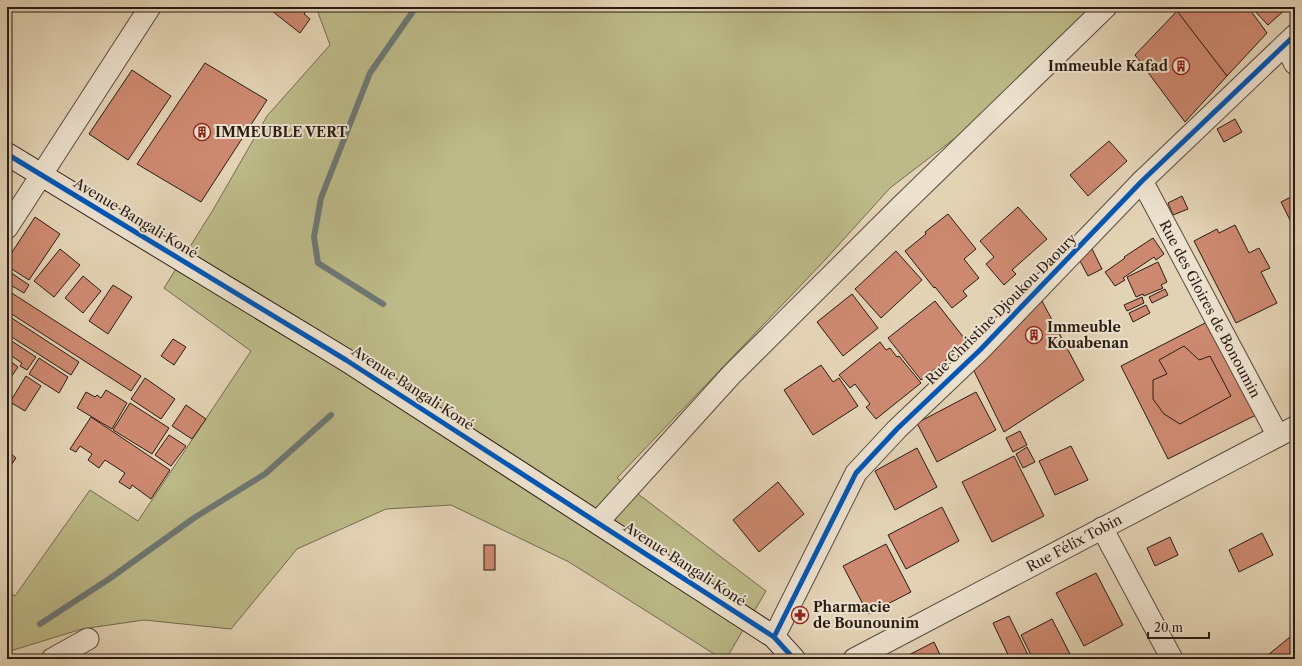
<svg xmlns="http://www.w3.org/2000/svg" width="1302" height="666" font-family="'Libre Caslon Text',serif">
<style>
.green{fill:#bcba88;stroke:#736b4e}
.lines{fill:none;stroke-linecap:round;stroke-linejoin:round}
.stream{stroke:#6c7875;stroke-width:6}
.building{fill:#cd8970;stroke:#2a1c14}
.street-casing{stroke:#584a3c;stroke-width:23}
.secondary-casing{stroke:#2a1c14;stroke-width:24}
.street{stroke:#ede2cf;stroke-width:21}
.secondary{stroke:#ede2cf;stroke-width:22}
.cycleway-casing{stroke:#ede2cf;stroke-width:8}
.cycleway{stroke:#0057b8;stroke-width:5}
.labels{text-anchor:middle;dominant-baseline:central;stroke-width:4;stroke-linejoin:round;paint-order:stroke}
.poi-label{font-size:14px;font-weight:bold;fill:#2a1c14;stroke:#ede2cf;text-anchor:start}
.street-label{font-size:14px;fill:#2a1c14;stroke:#ede2cf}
</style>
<rect width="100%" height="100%" fill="#e3d3b5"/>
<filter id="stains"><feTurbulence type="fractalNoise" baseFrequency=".005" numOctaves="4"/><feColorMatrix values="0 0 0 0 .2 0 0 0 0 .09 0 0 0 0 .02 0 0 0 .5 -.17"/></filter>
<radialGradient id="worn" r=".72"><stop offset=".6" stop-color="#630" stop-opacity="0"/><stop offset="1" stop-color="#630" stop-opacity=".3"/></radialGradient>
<polygon class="green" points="316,7 1099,7 1010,96 890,188 825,260 617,478 766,591 726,659 722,659 569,562 451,505 386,509 297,549 231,629 144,620 82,629 7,652 7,591 15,596 90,490 138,521 251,351 164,288 213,210 267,116 330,45"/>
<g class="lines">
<g class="stream">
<polyline points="383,304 318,263 314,237 321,198 370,73 416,7"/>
<polyline points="40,624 109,579 194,518 265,474 331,415"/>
</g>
</g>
<g class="building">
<polygon points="267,7 306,7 308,9 304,14 310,19 300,33"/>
<polygon points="1173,7 1248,7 1267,33 1227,76"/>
<polygon points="1251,7 1288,7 1268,25"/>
<polygon points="1177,11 1227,76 1185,122 1135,55"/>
<polygon points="205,63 267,100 201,202 137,164"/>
<polygon points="132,70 171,96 128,160 89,134"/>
<polygon points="1235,119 1242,132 1224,142 1217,129"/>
<polygon points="1109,141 1127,161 1088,196 1070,175"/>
<polygon points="1295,195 1295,230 1281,202"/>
<polygon points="1182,196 1188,209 1173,215 1168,203"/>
<polygon points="1018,207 1047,239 1012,270 1016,274 1004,285 986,264 994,257 980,241"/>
<polygon points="948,214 976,249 964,259 979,278 963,291 967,296 952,308 935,287 934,288 905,251 926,234 925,232"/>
<polygon points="35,217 60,234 29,280 7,266 7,260"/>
<polygon points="1235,225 1249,253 1259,248 1270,268 1261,272 1277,303 1236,323 1194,241 1217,229 1219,233"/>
<polygon points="1153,238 1164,254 1156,260 1154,257 1123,278 1125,280 1115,286 1105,272 1125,258 1124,257"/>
<polygon points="60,249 80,265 54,297 34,281"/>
<polygon points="1092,249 1102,269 1088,276 1080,261"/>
<polygon points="896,251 922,280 881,318 855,289"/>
<polygon points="1158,262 1167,282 1161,285 1163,288 1144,296 1143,294 1136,297 1127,277"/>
<polygon points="7,270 29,285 24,293 7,283"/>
<polygon points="83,276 101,291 83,313 65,298"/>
<polygon points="113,285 132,297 108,334 89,321"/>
<polygon points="1165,289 1168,295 1152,303 1149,297"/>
<polygon points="7,290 141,376 131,391 7,311"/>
<polygon points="852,294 878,328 843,356 817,322"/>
<polygon points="1142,297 1144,303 1127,311 1124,305"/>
<polygon points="935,301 968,343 921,380 888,338"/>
<polygon points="1042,301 1084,380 1004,432 973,369"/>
<polygon points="1146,305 1150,313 1133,322 1129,313"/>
<polygon points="7,315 79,362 71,375 7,334"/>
<polygon points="1209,321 1256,415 1168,459 1121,366"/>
<polygon points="7,338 36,357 27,370 20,366 22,363 7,353"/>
<polygon points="173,339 186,347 174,365 161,356"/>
<polygon points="880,342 886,350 890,348 897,357 899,356 921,383 876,419 866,407 870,404 855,384 850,388 839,375"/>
<polygon points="1184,346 1199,360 1210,356 1231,396 1180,424 1164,414 1153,399 1153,380 1167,374 1159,360"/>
<polygon points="39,358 68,377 59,393 29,374"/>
<polygon points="7,359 18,367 9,380 7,379"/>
<polygon points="821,365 833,382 839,378 858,406 813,435 784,390"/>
<polygon points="26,376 41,386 25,411 10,402"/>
<polygon points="145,378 175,399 161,419 131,399"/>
<polygon points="7,385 12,388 7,397"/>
<polygon points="106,390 127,403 112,429 77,408 86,392 95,397 97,395 101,398"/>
<polygon points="976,392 996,430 937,462 917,423"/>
<polygon points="130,403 169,428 152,454 113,430"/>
<polygon points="186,405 206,419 192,439 172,426"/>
<polygon points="91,417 170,470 151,499 132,485 130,489 119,482 125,473 105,460 99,468 88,460 92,454 80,446 76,452 70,449"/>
<polygon points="1020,431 1027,445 1013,452 1006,438"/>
<polygon points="169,435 186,446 171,466 155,455"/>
<polygon points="1071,446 1088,480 1055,495 1039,461"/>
<polygon points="1027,447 1035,462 1023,468 1016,454"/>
<polygon points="917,448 937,487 895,510 875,471"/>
<polygon points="7,451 16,458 7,471"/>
<polygon points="1014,456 1044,516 992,542 962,482"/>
<polygon points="778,482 804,514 759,552 733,520"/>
<polygon points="942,507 959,541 906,569 888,535"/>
<polygon points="1262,533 1273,555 1239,572 1229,550"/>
<polygon points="1170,537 1178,555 1155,566 1147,548"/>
<polygon points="886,544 911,592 868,614 843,566"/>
<rect x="484" y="545" width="11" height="25"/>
<polygon points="1096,573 1123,625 1084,646 1056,593"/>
<polygon points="1009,616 1030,659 1010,659 993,623"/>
<polygon points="1052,619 1071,656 1065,659 1033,659 1021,635"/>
<polygon points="1295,633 1295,659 1263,659"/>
<polygon points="934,642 942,659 901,659"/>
</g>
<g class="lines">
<g class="street-casing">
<g id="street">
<polyline points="1285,45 1295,64"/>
<polyline points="1142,181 1278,436"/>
<polyline points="7,228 150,7"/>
<polyline points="598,522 732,374 899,208 1106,7"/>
<polyline points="1102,528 1172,659"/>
<polyline points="774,637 856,473 897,429 980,350 1142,181 1295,35"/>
<polyline points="52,659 88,639"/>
<polyline points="854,659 1295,427"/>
</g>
</g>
<g class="secondary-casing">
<polyline id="secondary" points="7,154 346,360 774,637 794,659"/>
</g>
<use href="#street" class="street"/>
<use href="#secondary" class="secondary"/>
<g class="cycleway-casing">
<g id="cycleway">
<polyline points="7,154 346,360 774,637 794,659"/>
<polyline points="774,637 856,473 897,429 980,350 1142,181 1295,35"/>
</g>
</g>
<use href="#cycleway" class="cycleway"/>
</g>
<defs>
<g id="building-ring" transform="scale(0.9)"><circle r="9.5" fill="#ede2cf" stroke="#8f2418" stroke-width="1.5"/><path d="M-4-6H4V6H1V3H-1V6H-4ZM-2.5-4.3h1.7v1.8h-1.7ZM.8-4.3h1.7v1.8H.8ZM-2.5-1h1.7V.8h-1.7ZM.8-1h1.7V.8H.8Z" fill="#8f2418"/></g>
<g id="pharmacy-ring" transform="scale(0.9)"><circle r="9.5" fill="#ede2cf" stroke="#8f2418" stroke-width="1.5"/><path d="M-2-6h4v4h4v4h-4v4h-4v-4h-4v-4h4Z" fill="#8f2418"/></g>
</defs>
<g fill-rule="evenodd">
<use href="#building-ring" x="1181" y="66"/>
<use href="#building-ring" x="202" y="132"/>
<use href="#building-ring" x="1034" y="335"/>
<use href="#pharmacy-ring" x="800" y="615"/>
</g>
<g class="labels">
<g class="poi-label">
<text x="1168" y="66" text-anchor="end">Immeuble Kafad</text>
<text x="215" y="132">IMMEUBLE VERT</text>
<text x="1047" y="327">Immeuble<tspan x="1047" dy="16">Kouabenan</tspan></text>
<text x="813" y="607">Pharmacie<tspan x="813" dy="16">de Bounounim</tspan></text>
</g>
<g class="street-label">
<text transform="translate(136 218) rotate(31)">Avenue Bangali Koné</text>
<text transform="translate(1001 309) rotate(-45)">Rue Christine Djoukou Daoury</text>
<text transform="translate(1210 309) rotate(62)">Rue des Gloires de Bonoumin</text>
<text transform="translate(413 388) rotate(33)">Avenue Bangali Koné</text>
<text transform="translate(1074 543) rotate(-28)">Rue Félix Tobin</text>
<text transform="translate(685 564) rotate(33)">Avenue Bangali Koné</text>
</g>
</g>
<rect width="1302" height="666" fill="none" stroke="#e3d3b5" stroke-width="24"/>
<rect x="8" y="8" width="1286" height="650" fill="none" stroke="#2a1c14" stroke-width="2"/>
<rect x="12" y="12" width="1278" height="642" fill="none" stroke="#2a1c14"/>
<path d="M1148 632v6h61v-6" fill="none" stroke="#2a1c14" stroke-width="2"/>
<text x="1154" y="632" font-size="12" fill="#2a1c14" stroke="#ede2cf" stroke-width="3" paint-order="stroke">20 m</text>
<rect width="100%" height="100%" filter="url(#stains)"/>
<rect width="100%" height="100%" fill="url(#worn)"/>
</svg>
